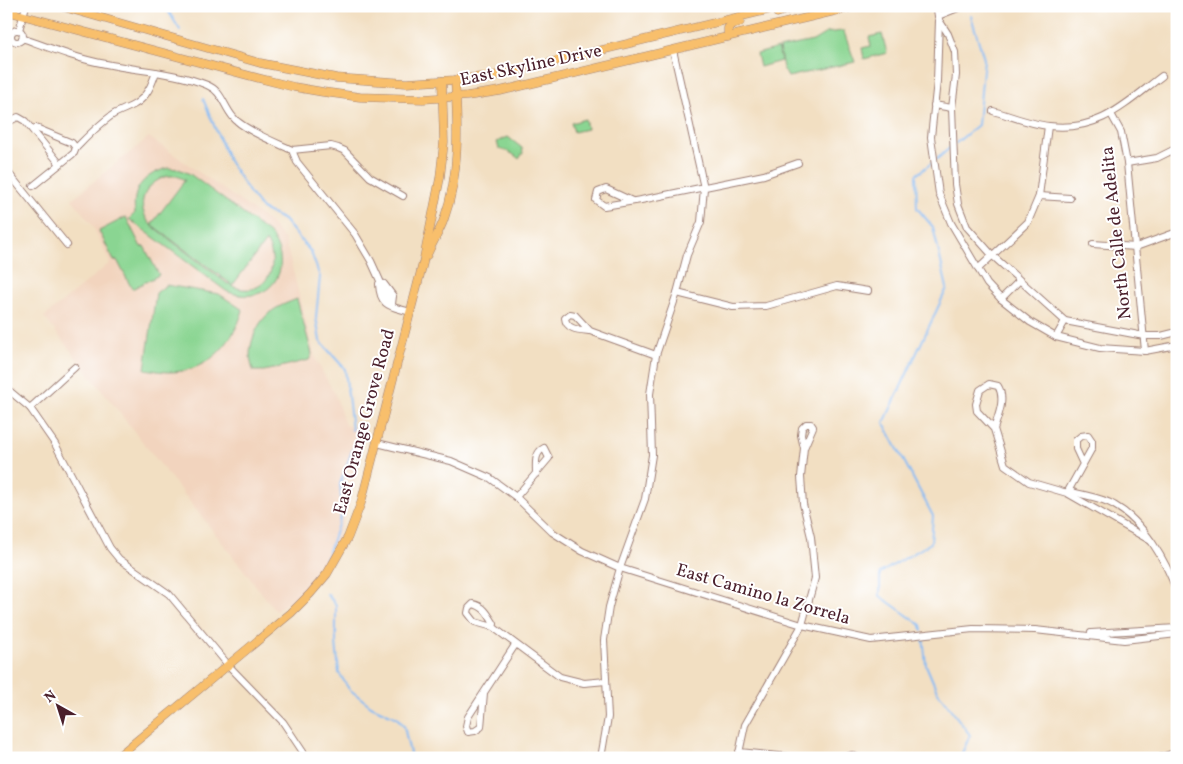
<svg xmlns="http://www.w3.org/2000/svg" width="1183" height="764" font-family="Vollkorn,serif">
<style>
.built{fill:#f2d4be}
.green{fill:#8ad592;stroke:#6a7a5e;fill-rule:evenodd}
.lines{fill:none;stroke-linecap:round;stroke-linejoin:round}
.stream{stroke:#85bbf4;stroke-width:2}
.minor-casing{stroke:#9e7f76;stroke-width:8}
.major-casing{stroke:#9e7f76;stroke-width:9}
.minor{stroke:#fff;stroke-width:6}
.major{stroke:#f8bf6c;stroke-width:8}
.labels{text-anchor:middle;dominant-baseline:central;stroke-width:4;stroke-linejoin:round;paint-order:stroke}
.street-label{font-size:18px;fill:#4a1f2b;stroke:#fff}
</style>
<rect width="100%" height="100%" fill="#fff"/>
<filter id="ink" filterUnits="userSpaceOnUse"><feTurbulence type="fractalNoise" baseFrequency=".02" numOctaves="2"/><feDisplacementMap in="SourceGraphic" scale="10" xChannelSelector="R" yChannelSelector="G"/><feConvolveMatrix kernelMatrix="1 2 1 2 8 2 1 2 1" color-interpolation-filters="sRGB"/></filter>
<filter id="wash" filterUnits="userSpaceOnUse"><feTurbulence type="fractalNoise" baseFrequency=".0096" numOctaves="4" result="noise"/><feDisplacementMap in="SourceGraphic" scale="20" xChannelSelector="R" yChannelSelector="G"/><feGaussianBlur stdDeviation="1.12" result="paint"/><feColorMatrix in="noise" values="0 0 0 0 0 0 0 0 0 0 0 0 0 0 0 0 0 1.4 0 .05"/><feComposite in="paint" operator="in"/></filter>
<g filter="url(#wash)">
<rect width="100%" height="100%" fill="#f2dfc2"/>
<polygon class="built" points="149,137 270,222 285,240 316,360 335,394 345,425 366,432 348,510 331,553 302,591 276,611 44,317 110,263 93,226 72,199"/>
<g class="green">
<polygon points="842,31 844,32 855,62 788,77 783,68 779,48 813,41 826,33"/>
<polygon points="882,34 887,53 864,59 862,48 871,46 869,37"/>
<polygon points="778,48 781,61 760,67 757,54"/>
<polygon points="585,119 587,129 574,132 571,123"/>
<path d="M508,137l14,11 1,5 -4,6c-5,-5 -13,-9 -20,-10l-2,-7z"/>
<path d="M168,168l11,1 11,5 79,59c29,36 -1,76 -43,58l-97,-72 6,-6c-4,-25 10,-39 33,-45zM168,176h9l8,4 -34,45c-17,-20 -7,-42 17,-49zM151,225h1l79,59h-3zM266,241c17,26 -3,59 -34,45z"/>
<polygon points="126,217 141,247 144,246 159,275 132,289 117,260 114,261 99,231"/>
<path d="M166,285l53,9 24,16c-10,34 -36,63 -75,62 -7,0 -15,-2 -23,-3l11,-76z"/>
<path d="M297,299l15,55 -3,6 -45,11h-11c-1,-5 -3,-11 -3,-16 0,-13 7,-30 16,-39 9,-9 21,-13 31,-17z"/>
</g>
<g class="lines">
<g class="stream">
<polyline points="165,6 180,30"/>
<polyline points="203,99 229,161 251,195 262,209 284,220 311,252 320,277 316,317 320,341 345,369 352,430"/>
<polyline points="956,143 978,125 984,59 971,16"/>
<polyline points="937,159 952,146"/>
<polyline points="324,565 342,513 340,484 353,448"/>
<polyline points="327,594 336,605 336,642 339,673 349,689 371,706 397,718 404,726 411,758"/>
<polyline points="922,631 921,625 880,596 880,573 931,543 933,516 884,423 947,288 933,227 917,208 916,175 933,162"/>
<polyline points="923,636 926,665 937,691 970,735 960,758"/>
</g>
</g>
</g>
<g filter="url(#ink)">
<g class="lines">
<g class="minor-casing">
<g id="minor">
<polyline points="936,6 939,20 948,34 955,52 956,75 952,108 955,184 958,204 967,227 993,256 1065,321 1144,336 1161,336 1177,332"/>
<polyline points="938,16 963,6"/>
<polyline points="939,20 937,81 931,137 939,194 951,223 987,284 1001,299 1030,322 1056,337 1100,348 1145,351 1177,345"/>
<polyline points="19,30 26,6"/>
<circle cx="17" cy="36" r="6"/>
<path d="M22,38c28,10 55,21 84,26 33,7 69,8 101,21 15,6 16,20 26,32 9,12 44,26 59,33l5,12 58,72 16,27 20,44"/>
<polyline points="934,105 952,108"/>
<path d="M993,111c18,5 37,13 56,15 50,6 76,-22 113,-50"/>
<polyline points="1111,114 1121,132 1127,163 1145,351"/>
<polyline points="6,123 18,117 25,121 60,164"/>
<polyline points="32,129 36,128 72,143 76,148"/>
<polyline points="292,150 331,146 338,148 345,151 370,177 403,196"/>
<polyline points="1127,163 1157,158 1177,148"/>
<polyline points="6,170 67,245"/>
<path d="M33,186l41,-33 2,-5c12,-12 24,-25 38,-34 7,-4 15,-6 21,-10 12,-7 17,-20 21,-32"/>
<polyline points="1039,196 1070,198"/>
<polyline points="632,201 606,189 598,192 596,200 604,206 641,200 764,175 798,163"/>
<polyline points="1093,244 1136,247 1177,232"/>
<polyline points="978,269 1028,222 1039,196 1048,126"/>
<path d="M379,284c1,23 12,22 31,28"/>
<polyline points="384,284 393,296 392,304"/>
<polyline points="677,293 733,307 766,306 837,286 868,291"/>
<polyline points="1001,299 1019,281"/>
<path d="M590,331c-10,-1 -24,-1 -25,-13l5,-4 5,1 15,16 66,24"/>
<polyline points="1056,337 1065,321"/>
<polyline points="6,388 30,408 55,444 110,548 119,559 169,594 229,666 283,722 305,755 305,758"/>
<polyline points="30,408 75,367"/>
<path d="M994,429c4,-13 12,-30 4,-43l-9,-2 -9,6 -4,14 1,7 17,18 11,36 24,17 38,11 84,48"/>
<polyline points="377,443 451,461 490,478 516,497 552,532 582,551 620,568 802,625 871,640 973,629 1035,630 1124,640 1177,634"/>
<polyline points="1067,493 1092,448 1092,441 1088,435 1081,436 1076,440 1076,449 1083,464"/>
<path d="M1068,493l5,-1c13,4 30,6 41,13 30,17 52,56 63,87"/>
<path d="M516,497l33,-39 -5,-10c-10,5 -8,16 -8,26"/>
<path d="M493,627l1,-3c-6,-10 -10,-18 -21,-20l-4,4 -1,5 7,9 18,5 67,50 24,6 22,-2"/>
<polyline points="1091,633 1177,628"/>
<polyline points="484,693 481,727 475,731 468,732 466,726 468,717 515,645"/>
<polyline points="739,752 800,758"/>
<polyline points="601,758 608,717 604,640 609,607 620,568 645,499 652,455 650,394 656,355 677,293 687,255 701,222 704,188 673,50"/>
<polyline points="738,758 745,725 802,625 815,578 811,537 803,504 801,477 804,448 801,435 802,428 806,424 811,424 813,427 804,448"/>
<polyline points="842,758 852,755 858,758"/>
<polyline points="1159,758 1177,752"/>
</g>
</g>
<g class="major-casing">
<g id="major">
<polyline points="60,6 260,63 336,78 406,83 455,80 498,75 784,6"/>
<polyline points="6,11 258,78 294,87 323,92 360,97 423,99 467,96 500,91 856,6"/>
<polyline points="777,13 797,6"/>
<polyline points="728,37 728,28 732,24 740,22"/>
<path d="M427,255c5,-12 13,-24 17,-36 16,-44 14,-93 11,-139"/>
<polyline points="116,758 291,613 310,594 327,574 348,537 361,503 423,263 440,178 444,142 442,81"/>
</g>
</g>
<use href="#minor" class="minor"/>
<use href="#major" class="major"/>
</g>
</g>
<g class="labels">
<g class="street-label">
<text transform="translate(531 66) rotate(-12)">East Skyline Drive</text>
<text transform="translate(1117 233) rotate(-96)">North Calle de Adelita</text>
<text transform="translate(365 422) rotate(-75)">East Orange Grove Road</text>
<text transform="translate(763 595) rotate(16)">East Camino la Zorrela</text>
</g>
</g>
<rect width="1183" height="764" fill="none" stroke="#fff" stroke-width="25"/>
<g transform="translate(58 706) rotate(321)" stroke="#ffffff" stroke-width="4" paint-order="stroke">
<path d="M0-4L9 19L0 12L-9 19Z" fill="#4a1f2b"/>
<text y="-8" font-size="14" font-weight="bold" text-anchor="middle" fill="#4a1f2b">N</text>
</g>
</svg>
